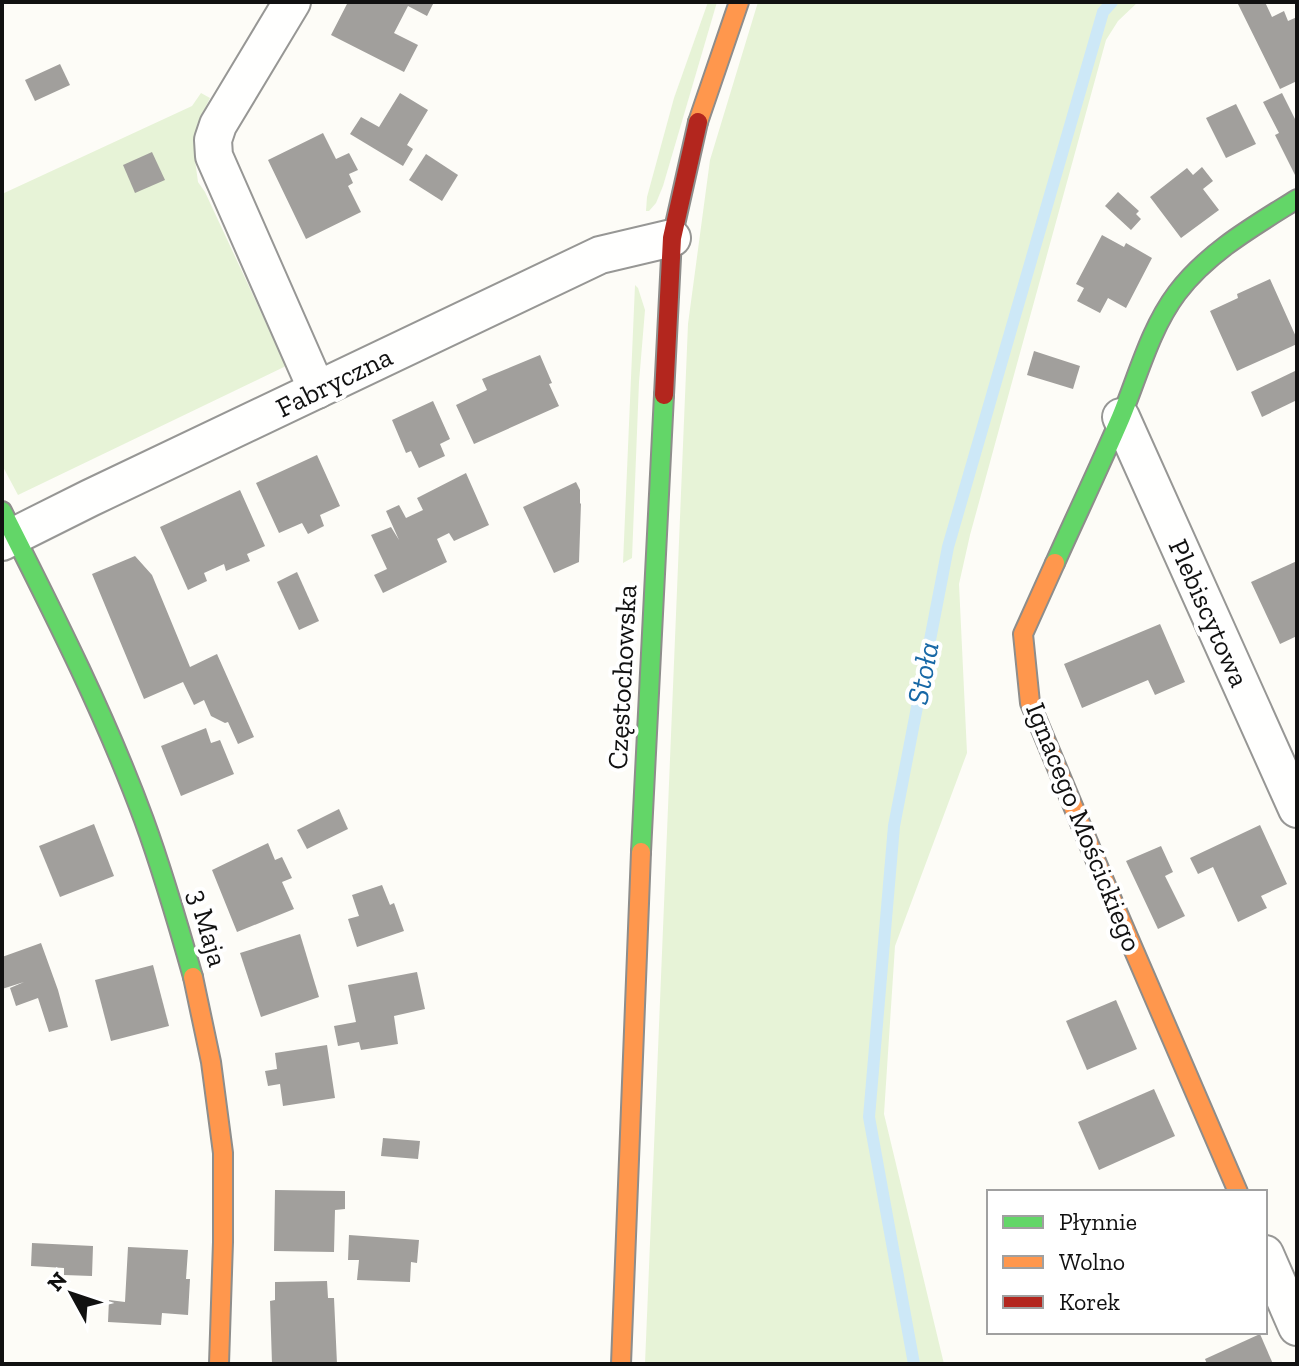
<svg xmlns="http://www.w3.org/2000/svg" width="1299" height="1366" font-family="'Zilla Slab',serif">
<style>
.green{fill:#e7f3d7}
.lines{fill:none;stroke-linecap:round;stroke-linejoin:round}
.stream{stroke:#cde8f7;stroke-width:12}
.building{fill:#a19f9c}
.street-casing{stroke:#979795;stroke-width:40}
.fast-casing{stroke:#8e8d8b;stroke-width:22}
.slow-casing{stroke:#8e8d8b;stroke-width:22}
.jam-casing{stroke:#8e8d8b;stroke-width:22}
.street{stroke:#fffffe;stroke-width:36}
.fast{stroke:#63d668;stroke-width:18}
.slow{stroke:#ff974d;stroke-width:18}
.jam{stroke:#b3261e;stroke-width:18}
.labels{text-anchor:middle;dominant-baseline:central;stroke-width:8;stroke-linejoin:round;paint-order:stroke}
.street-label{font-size:28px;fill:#111;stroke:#fff}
.water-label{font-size:30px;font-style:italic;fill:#1768a6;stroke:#fff}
</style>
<rect width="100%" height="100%" fill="#fdfcf7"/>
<g class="green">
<polygon points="708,2 717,2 663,186 656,203 649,211 646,211 647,197 674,98"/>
<polygon points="758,2 1138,2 1118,21 1106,40 970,535 959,584 967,753 895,946 884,1114 944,1364 645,1364 688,324 710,160"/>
<polygon points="201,93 210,98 197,125 195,160 198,182 205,192 286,366 18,495 2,465 2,194 192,106"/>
<polygon points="635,285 638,288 645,310 639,382 632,558 623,563"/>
</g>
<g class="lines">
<polyline class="stream" points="914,1364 869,1117 894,826 948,547 1103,12 1112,2"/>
</g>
<g class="building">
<polygon points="348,2 434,2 427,16 408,6 394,33 418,45 404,72 331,35"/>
<polygon points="1237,2 1265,2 1272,17 1284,11 1288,21 1297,17 1297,81 1280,89"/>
<polygon points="60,64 70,85 35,101 25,80"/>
<polygon points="400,93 428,110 407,145 413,149 403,166 350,134 361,117 379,127"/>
<polygon points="1282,93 1297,123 1297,179 1275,135 1279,133 1263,102"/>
<polygon points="1236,104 1256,144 1226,158 1206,118"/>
<polygon points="323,133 336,159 349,153 358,170 349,174 353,183 348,186 361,212 306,239 268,160"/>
<polygon points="152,152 165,180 135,193 123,165"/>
<polygon points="426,154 458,175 442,201 409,180"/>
<polygon points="1202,167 1213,181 1203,189 1219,210 1181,238 1150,197 1187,168 1193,175"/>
<polygon points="1118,192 1139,211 1136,214 1141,219 1131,230 1105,206"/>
<polygon points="1102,235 1124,247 1126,243 1152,258 1126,308 1108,298 1100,313 1077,301 1084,288 1076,284"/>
<polygon points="1270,279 1297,339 1297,344 1237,371 1210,311 1238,298 1237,294"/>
<polygon points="1034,351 1080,366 1073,389 1027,375"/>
<polygon points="540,355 552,383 549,384 559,406 474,444 456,405 487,390 482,379"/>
<polygon points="1295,371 1297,375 1297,400 1262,417 1251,392"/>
<polygon points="433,401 450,439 440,444 445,456 419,468 411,451 406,453 392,420"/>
<polygon points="317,455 340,506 320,515 324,526 308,534 302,523 279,533 256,483"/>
<polygon points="466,473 489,525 454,541 449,533 437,539 447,562 383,593 374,575 387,569 371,535 391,527 399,540 386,511 399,505 406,518 423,510 417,498"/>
<polygon points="576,482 580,490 580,504 581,503 579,562 554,573 523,507"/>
<polygon points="240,490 265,546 247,554 250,561 226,571 224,564 204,573 207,581 188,590 160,527"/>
<polygon points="135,556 152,575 190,667 217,654 254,737 238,744 228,722 225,723 211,716 204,700 194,705 183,682 144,699 92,574"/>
<polygon points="1297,561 1297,636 1280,644 1251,582"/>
<polygon points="297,572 319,621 299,630 277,582"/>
<polygon points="1160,624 1185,682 1155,695 1148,680 1082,708 1064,664"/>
<polygon points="206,728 211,743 220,740 234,774 181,796 161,746"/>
<polygon points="339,809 348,829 307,849 297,830"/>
<polygon points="94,824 114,876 60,897 39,846"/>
<polygon points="1260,825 1287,884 1261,896 1267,908 1238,922 1213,867 1198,874 1190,858"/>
<polygon points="268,843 275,860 282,857 292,878 282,882 294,909 237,932 212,870"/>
<polygon points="1161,846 1173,872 1165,876 1185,916 1158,929 1126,861"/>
<polygon points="382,885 390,905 394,903 404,931 357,947 348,919 359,916 352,895"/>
<polygon points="300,934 319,997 261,1017 240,953"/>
<polygon points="41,943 58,990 68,1027 49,1032 38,998 16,1006 10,988 24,982 2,989 2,957"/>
<polygon points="153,965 169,1026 111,1041 95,980"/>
<polygon points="417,972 425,1009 394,1016 398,1044 361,1050 359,1042 338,1046 334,1026 356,1022 348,985"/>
<polygon points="1116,1000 1137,1049 1087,1070 1066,1021"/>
<polygon points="327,1045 335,1098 283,1106 280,1084 268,1086 265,1071 277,1069 275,1053"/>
<polygon points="1154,1089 1175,1136 1099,1170 1078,1122"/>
<polygon points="383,1138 420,1141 418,1159 381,1156"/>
<polygon points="275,1190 345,1191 345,1209 335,1210 334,1252 274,1251"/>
<polygon points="349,1235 419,1240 417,1263 411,1262 410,1282 357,1280 359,1260 348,1260"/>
<polygon points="32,1243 93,1246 92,1276 64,1275 64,1268 31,1266"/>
<polygon points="128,1247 188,1250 186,1279 190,1279 188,1315 162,1313 161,1325 108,1322 109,1300 125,1302"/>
<polygon points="327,1281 328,1298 334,1298 337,1364 272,1364 270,1301 275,1300 275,1282"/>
<polygon points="1260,1334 1273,1364 1207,1364 1205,1359"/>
</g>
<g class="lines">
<g class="street-casing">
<g id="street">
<polyline points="292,2 218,125 213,140 214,156 317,390"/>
<polyline points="1121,417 1297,809"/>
<polyline points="2,542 90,498 600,255 672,238"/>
<polyline points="1265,1254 1297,1327"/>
</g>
</g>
<g class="fast-casing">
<g id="fast">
<path d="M2,511c51,101 103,203 142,309 19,52 34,104 49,157"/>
<path d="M1055,563c22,-49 45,-97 66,-146 17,-41 29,-88 56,-124 31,-41 77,-67 120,-94"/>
<polyline points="641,852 664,395"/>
</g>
</g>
<g class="slow-casing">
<g id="slow">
<polyline points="698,122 739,2"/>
<polyline points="1055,563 1023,634 1030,703 1113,902 1238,1192"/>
<polyline points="193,977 211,1062 223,1153 223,1242 219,1364"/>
<polyline points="621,1364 641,852"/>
</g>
</g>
<g class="jam-casing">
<polyline id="jam" points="664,395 672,238 698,122"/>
</g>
<use href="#street" class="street"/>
<use href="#fast" class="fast"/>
<use href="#slow" class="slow"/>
<use href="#jam" class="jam"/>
</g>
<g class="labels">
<g class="street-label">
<text transform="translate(334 382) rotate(-26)">Fabryczna</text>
<text transform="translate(1209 613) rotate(66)">Plebiscytowa</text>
<text transform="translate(622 677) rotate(-87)">Częstochowska</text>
<text transform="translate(1084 827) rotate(68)">Ignacego Mościckiego</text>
<text transform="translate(208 928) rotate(74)">3 Maja</text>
</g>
<g class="water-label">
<text transform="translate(923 673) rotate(-79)">Stoła</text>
</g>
</g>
<rect width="1299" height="1366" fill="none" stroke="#111111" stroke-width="8"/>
<rect x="987" y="1190" width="280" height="144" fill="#ffffff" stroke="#a0a0a0" stroke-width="2"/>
<rect x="1003" y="1216" width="40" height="12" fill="#63d668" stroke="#a0a0a0" stroke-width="2"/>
<text x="1059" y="1230" font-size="24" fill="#111111">Płynnie</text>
<rect x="1003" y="1256" width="40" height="12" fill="#ff974d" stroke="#a0a0a0" stroke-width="2"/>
<text x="1059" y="1270" font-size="24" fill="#111111">Wolno</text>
<rect x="1003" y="1296" width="40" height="12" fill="#b3261e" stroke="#a0a0a0" stroke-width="2"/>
<text x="1059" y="1310" font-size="24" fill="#111111">Korek</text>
<g transform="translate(72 1294) rotate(310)" stroke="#ffffff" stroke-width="6" paint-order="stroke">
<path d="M0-6L14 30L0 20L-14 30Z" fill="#111111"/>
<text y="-12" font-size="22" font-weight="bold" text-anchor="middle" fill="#111111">N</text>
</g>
</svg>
